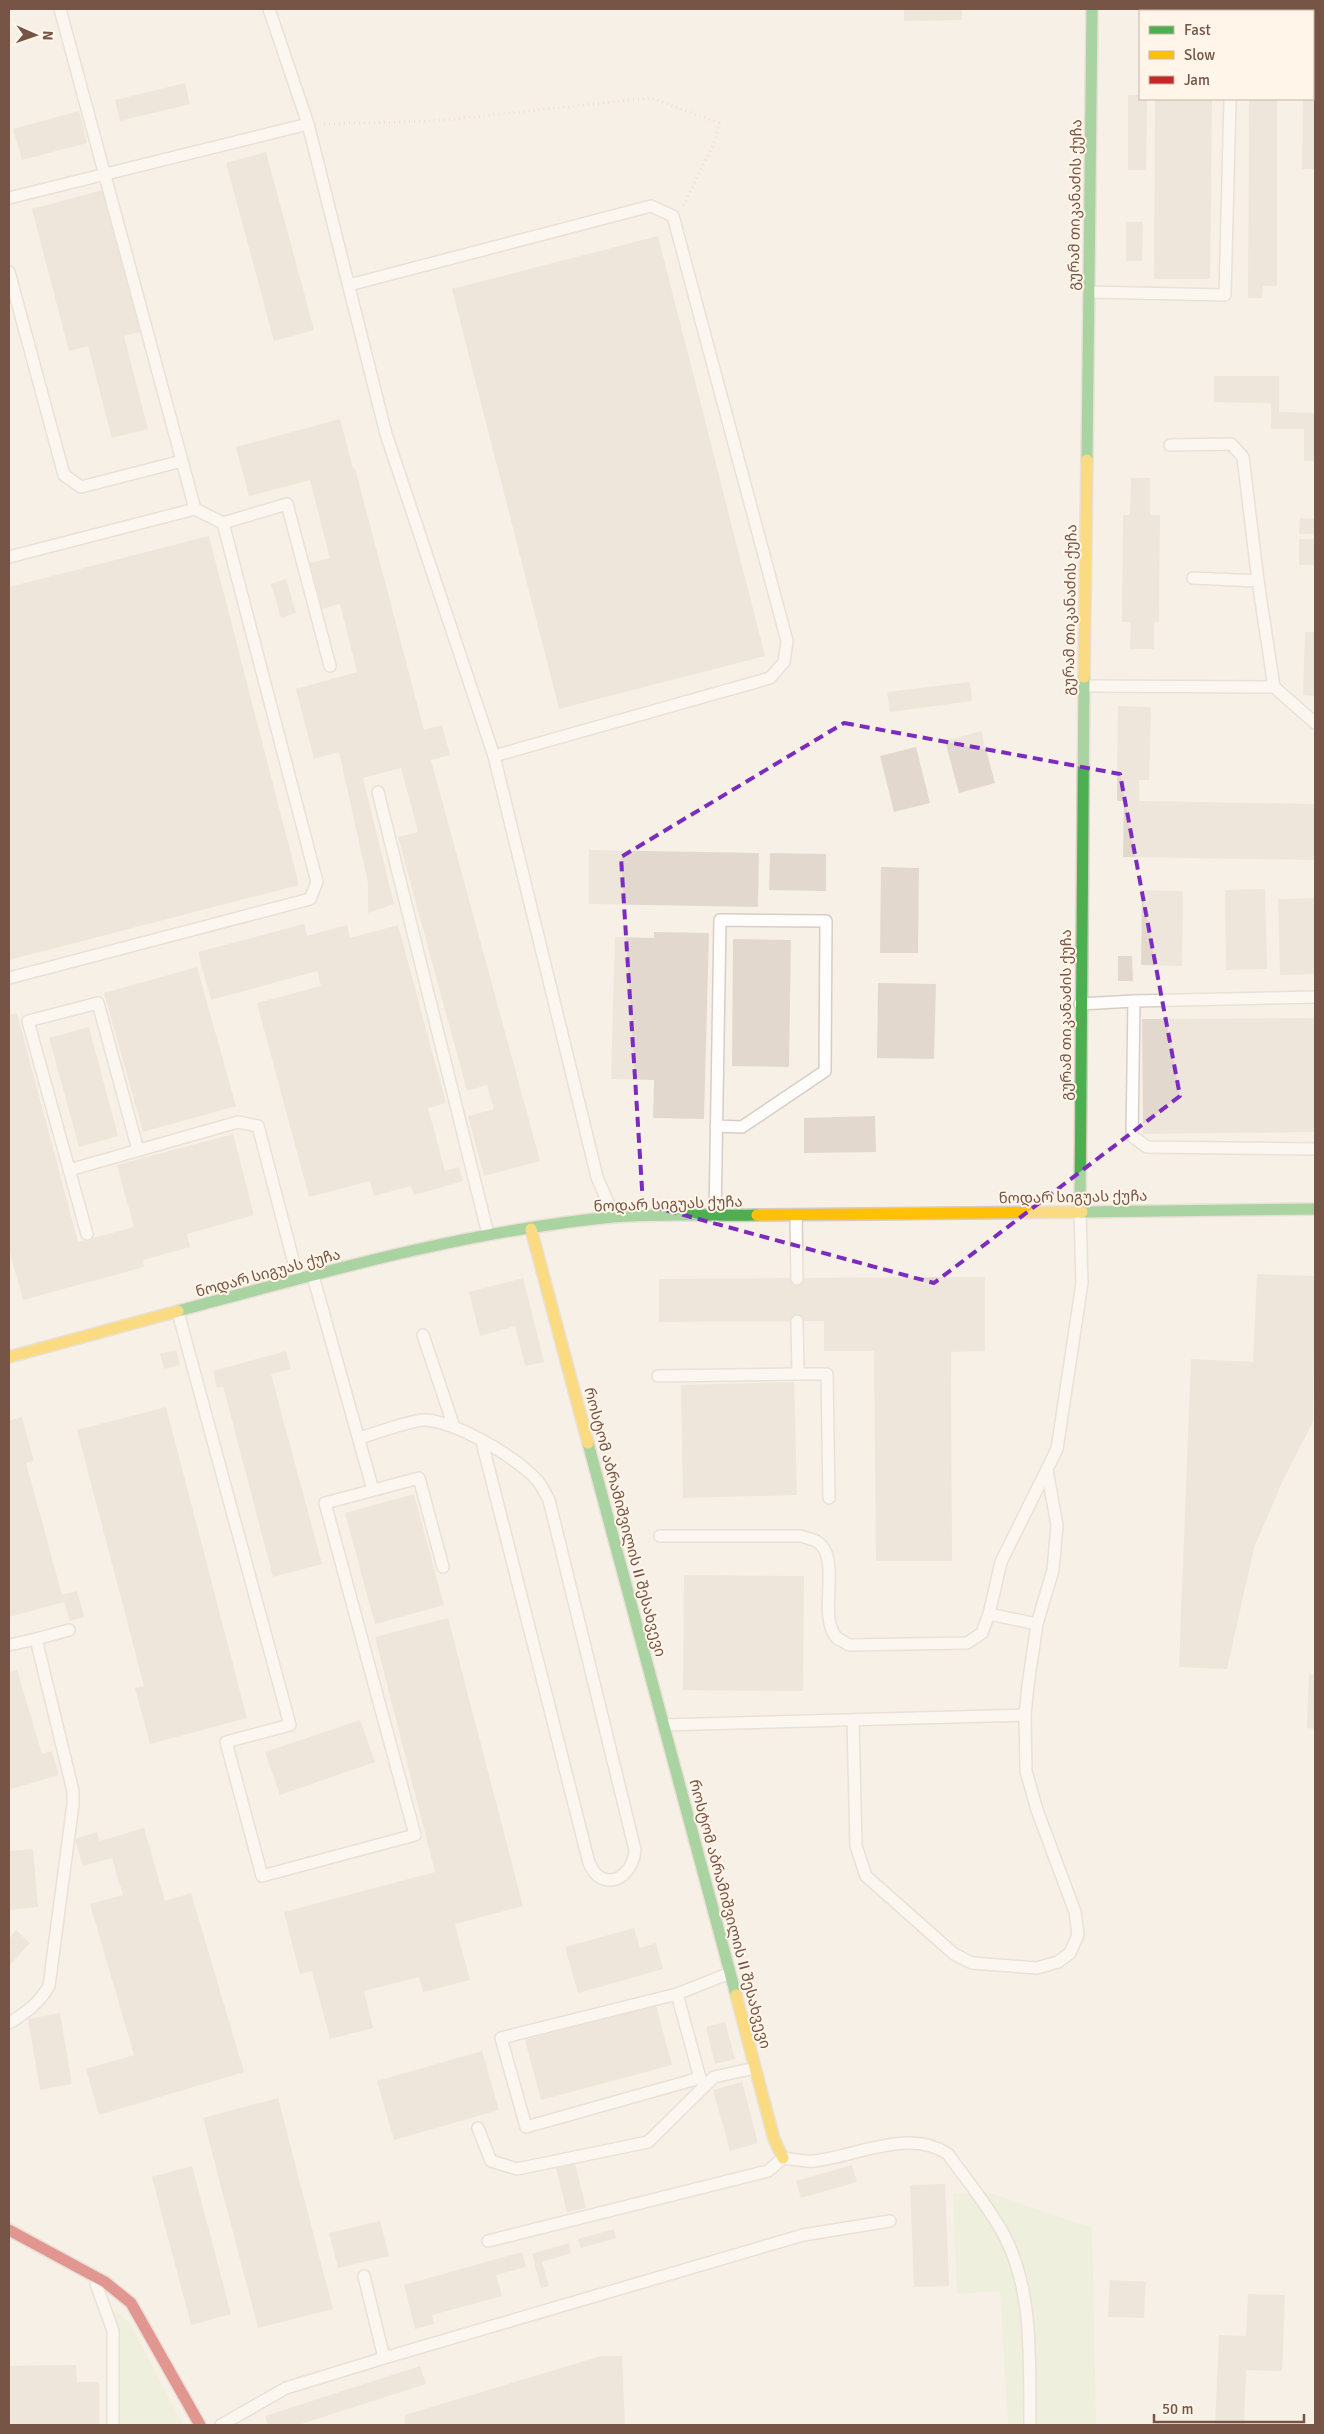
<svg xmlns="http://www.w3.org/2000/svg" width="1324" height="2434" font-family="Signika,'Noto Sans Georgian',sans-serif">
<style>
.green{fill:#e3edd0}
.building{fill:#e3d8ce}
.lines{fill:none;stroke-linecap:round;stroke-linejoin:round}
.lane-casing{stroke:#d8cdc5;stroke-width:14}
.fast-casing{stroke:#d7ccc3;stroke-width:14}
.slow-casing{stroke:#d7ccc3;stroke-width:14}
.jam-casing{stroke:#d7ccc3;stroke-width:14}
.path{stroke:#dad0cb;stroke-width:3;stroke-dasharray:1 4;stroke-linecap:butt}
.lane{stroke:#fefdfb;stroke-width:11}
.fast{stroke:#4caf50;stroke-width:11}
.slow{stroke:#ffc107;stroke-width:11}
.jam{stroke:#c62828;stroke-width:11}
.marked{fill:none;stroke:#7b2cbf;stroke-width:4;stroke-dasharray:10 6;stroke-linejoin:round}
.labels{text-anchor:middle;dominant-baseline:central;stroke-width:4;stroke-linejoin:round;paint-order:stroke}
.street-label{font-size:15px;fill:#765546;stroke:#fff5e8}
</style>
<rect width="100%" height="100%" fill="#f7f0e6"/>
<g class="green">
<polygon points="953,2194 993,2194 1092,2228 1096,2425 1008,2425 1000,2291 957,2294"/>
<polygon points="115,2311 130,2323 183,2425 119,2425"/>
</g>
<g class="building">
<polygon points="904,9 962,9 962,20 904,21"/>
<polygon points="1304,9 1315,9 1315,169 1302,169 1303,99 1313,99 1313,11 1304,11"/>
<polygon points="185,83 190,104 120,121 115,100"/>
<polygon points="1128,95 1140,95 1140,99 1147,99 1146,170 1128,170"/>
<polygon points="1155,99 1212,99 1210,279 1154,279"/>
<polygon points="1249,99 1277,99 1277,286 1263,286 1262,298 1248,298"/>
<polygon points="79,111 87,143 22,160 13,129"/>
<polygon points="266,152 314,330 274,341 226,163"/>
<polygon points="103,190 140,332 124,336 148,429 112,438 88,346 69,351 32,209"/>
<polygon points="1126,222 1143,222 1142,261 1126,261"/>
<polygon points="658,236 765,656 559,709 452,289"/>
<polygon points="1214,376 1279,376 1279,412 1315,413 1315,461 1304,461 1304,429 1271,429 1271,403 1214,402"/>
<polygon points="340,419 353,469 355,468 424,730 442,725 450,755 431,760 540,1161 484,1176 468,1116 494,1109 487,1085 467,1091 398,837 418,832 401,768 363,778 394,904 368,913 368,883 339,752 314,759 296,689 357,672 340,604 322,609 310,563 330,558 310,480 249,496 236,447"/>
<polygon points="1131,478 1150,478 1150,515 1160,515 1159,622 1154,622 1154,649 1130,649 1131,622 1122,622 1123,515 1130,515"/>
<polygon points="1300,518 1315,519 1315,534 1299,534"/>
<polygon points="209,536 299,885 9,960 9,587"/>
<rect x="1299" y="539" width="16" height="26"/>
<polygon points="286,579 296,613 281,618 271,584"/>
<polygon points="1305,632 1315,632 1315,696 1303,695"/>
<polygon points="970,682 972,701 890,712 887,692"/>
<polygon points="1118,706 1151,707 1149,780 1139,780 1139,801 1315,804 1315,860 1123,857 1124,801 1117,801"/>
<polygon points="981,731 995,783 959,793 945,741"/>
<polygon points="916,747 930,803 894,812 880,756"/>
<polygon points="589,850 759,853 758,907 589,904"/>
<polygon points="770,853 826,854 826,891 769,890"/>
<polygon points="881,867 919,868 918,953 880,953"/>
<polygon points="1265,889 1267,969 1226,970 1225,890"/>
<polygon points="1142,890 1183,891 1182,966 1141,965"/>
<polygon points="1315,898 1315,974 1280,975 1278,899"/>
<polygon points="304,924 307,936 347,925 350,938 398,925 446,1103 428,1108 445,1171 459,1167 463,1181 414,1195 411,1186 374,1196 370,1181 309,1197 257,1003 321,986 317,971 211,1000 198,952"/>
<polygon points="654,932 709,933 704,1119 653,1118 654,1080 611,1079 615,937 654,938"/>
<polygon points="733,939 791,940 789,1067 732,1066"/>
<polygon points="1118,956 1132,956 1133,981 1118,981"/>
<polygon points="197,967 236,1106 143,1132 104,993"/>
<polygon points="878,983 936,984 934,1059 877,1058"/>
<polygon points="17,1013 78,1242 134,1227 117,1165 233,1134 254,1215 187,1234 190,1247 143,1260 144,1267 23,1300 9,1249 9,1015"/>
<polygon points="1315,1018 1315,1132 1143,1134 1142,1019"/>
<polygon points="89,1027 118,1136 79,1147 49,1038"/>
<polygon points="875,1116 876,1152 804,1153 804,1118"/>
<polygon points="1257,1274 1315,1276 1313,1422 1284,1478 1254,1548 1227,1669 1179,1667 1191,1359 1253,1362"/>
<polygon points="985,1277 985,1351 951,1352 952,1561 876,1561 874,1351 824,1351 824,1321 659,1322 659,1279"/>
<polygon points="523,1278 544,1362 525,1366 515,1326 480,1336 469,1292"/>
<polygon points="176,1350 180,1365 164,1369 160,1354"/>
<polygon points="286,1351 291,1369 271,1374 322,1564 273,1577 223,1386 217,1388 213,1371"/>
<polygon points="794,1382 797,1495 683,1498 681,1385"/>
<polygon points="166,1407 247,1718 150,1744 135,1688 144,1686 77,1430"/>
<polygon points="22,1417 34,1461 26,1463 62,1595 77,1591 84,1617 70,1621 64,1602 9,1617 9,1421"/>
<polygon points="414,1494 444,1605 375,1624 345,1513"/>
<polygon points="684,1575 804,1576 803,1691 683,1690"/>
<polygon points="448,1618 523,1906 455,1924 470,1980 423,1992 419,1977 364,1991 373,2028 330,2039 312,1971 300,1974 284,1912 435,1872 375,1637"/>
<polygon points="17,1670 42,1754 52,1751 59,1775 11,1789 9,1779 9,1672"/>
<polygon points="1309,1674 1315,1675 1315,1729 1307,1728"/>
<polygon points="360,1720 375,1762 280,1795 265,1752"/>
<polygon points="144,1828 165,1901 191,1893 244,2072 99,2115 86,2069 134,2055 90,1904 123,1895 112,1858 83,1866 75,1839 97,1832 100,1841"/>
<polygon points="33,1849 38,1907 9,1910 9,1851"/>
<polygon points="634,1928 640,1948 656,1943 663,1969 578,1993 565,1947"/>
<polygon points="16,1930 30,1943 9,1966 9,1939"/>
<polygon points="656,2005 672,2065 541,2100 525,2040"/>
<polygon points="60,2013 72,2084 40,2090 28,2019"/>
<polygon points="725,2022 735,2059 715,2064 706,2027"/>
<polygon points="482,2051 499,2110 394,2140 377,2081"/>
<polygon points="742,2082 758,2143 730,2151 713,2090"/>
<polygon points="278,2098 333,2309 258,2328 203,2118"/>
<polygon points="575,2163 586,2208 567,2212 556,2168"/>
<polygon points="852,2165 857,2182 801,2198 796,2181"/>
<polygon points="192,2166 231,2314 191,2325 152,2177"/>
<polygon points="945,2184 949,2286 914,2287 910,2185"/>
<polygon points="380,2221 389,2256 338,2268 329,2233"/>
<polygon points="614,2229 616,2238 581,2248 578,2239"/>
<polygon points="569,2243 571,2253 542,2262 549,2286 541,2288 532,2254"/>
<polygon points="522,2252 526,2267 496,2275 502,2296 432,2315 434,2324 415,2329 404,2285"/>
<polygon points="1110,2280 1146,2282 1144,2318 1108,2317"/>
<polygon points="1248,2294 1285,2295 1282,2371 1246,2370 1244,2425 1215,2425 1219,2335 1246,2336"/>
<polygon points="601,2356 622,2356 625,2425 405,2425 405,2415"/>
<polygon points="76,2365 77,2382 99,2382 99,2425 9,2425 9,2366"/>
<polygon points="420,2366 426,2384 298,2425 268,2425 265,2416"/>
</g>
<g class="lines">
<g class="lane-casing">
<g id="lane">
<polyline points="60,9 195,509 223,523 287,504 330,666"/>
<polyline points="269,9 308,124 386,434 494,756 597,1177 614,1217"/>
<polyline points="9,198 308,124"/>
<polyline points="9,272 64,475 81,487 182,461"/>
<polyline points="349,285 651,206 673,216 787,641 784,662 770,678 494,756"/>
<polyline points="1089,292 1225,295 1230,99"/>
<polyline points="1170,445 1231,444 1243,457 1258,581"/>
<polyline points="9,557 195,509"/>
<polyline points="1193,578 1258,581 1274,687"/>
<polyline points="1084,686 1274,687 1315,723"/>
<polyline points="378,792 488,1234"/>
<polyline points="9,978 310,899 317,882 223,523"/>
<polyline points="1134,1001 1132,1136 1147,1147 1315,1149"/>
<polyline points="1080,1004 1134,1001 1315,997"/>
<polyline points="69,1170 238,1122 258,1126 298,1279"/>
<polyline points="796,1216 797,1279"/>
<polyline points="715,1217 720,920 826,921 825,1071 742,1127 716,1126"/>
<polyline points="87,1234 28,1021 98,1003 138,1150"/>
<polyline points="313,1276 373,1490"/>
<polyline points="178,1312 290,1725 226,1742 262,1876 415,1835 325,1503 419,1478 443,1567"/>
<polyline points="797,1321 798,1374 827,1374 829,1498"/>
<polyline points="423,1335 454,1427"/>
<polyline points="658,1376 798,1374"/>
<path d="M359,1438c15,-4 54,-19 67,-18 33,3 88,36 111,60 5,6 8,13 12,20l86,350c-1,18 -18,39 -37,26 -4,-3 -7,-9 -9,-13l-107,-421"/>
<path d="M660,1536h141c5,2 11,3 15,5 27,15 1,73 20,96 3,3 9,5 13,8l118,-2 15,-10 7,-19 12,-52 56,-113 25,-166 -2,-72"/>
<polyline points="989,1614 1037,1624"/>
<polyline points="36,1639 69,1630"/>
<path d="M9,1645l27,-6 37,152v13l-24,182c-10,17 -23,27 -40,37"/>
<polyline points="853,1720 856,1846 866,1876 954,1954 972,1963 1037,1968 1058,1962 1070,1953 1078,1935 1075,1912 1037,1810 1026,1771 1025,1715 1028,1685 1037,1624 1053,1570 1057,1525 1047,1470"/>
<polyline points="664,1725 1025,1715"/>
<polyline points="677,1994 700,2078 526,2127 501,2038 677,1994 730,1973"/>
<polyline points="478,2128 491,2161 517,2169 648,2142 714,2077 755,2068"/>
<path d="M488,2241l280,-70 15,-13c10,1 21,4 31,3 43,-5 95,-33 134,-7 19,27 42,54 57,83 29,57 24,125 25,188"/>
<polyline points="364,2276 384,2358"/>
<polyline points="96,2284 113,2331 113,2425"/>
<polyline points="221,2425 286,2388 384,2358 803,2235 890,2221"/>
</g>
</g>
<g class="fast-casing">
<g id="fast">
<polyline points="1087,460 1092,9"/>
<polyline points="1080,1211 1084,677"/>
<polyline points="1082,1212 1315,1209"/>
<path d="M178,1311c142,-38 287,-80 435,-94 47,-4 96,-1 144,-2"/>
<polyline points="588,1443 736,1995"/>
</g>
</g>
<g class="slow-casing">
<g id="slow">
<polyline points="1084,677 1087,460"/>
<polyline points="757,1215 1082,1212"/>
<polyline points="531,1229 588,1443"/>
<polyline points="9,1357 178,1311"/>
<polyline points="736,1995 774,2139 783,2158"/>
</g>
</g>
<g class="jam-casing">
<polyline id="jam" points="9,2230 105,2282 131,2303 200,2425"/>
</g>
<polyline class="path" points="324,124 434,121 651,98 719,123 715,141 683,206"/>
<use href="#lane" class="lane"/>
<use href="#fast" class="fast"/>
<use href="#slow" class="slow"/>
<use href="#jam" class="jam"/>
</g>
<path d="M0 0H1324V2434H0ZM844,723l276,51 60,322 -246,187 -291,-79 -22,-347z" fill="#f7f0e6" fill-opacity=".55" fill-rule="evenodd"/>
<path class="marked" d="M844,723l276,51 60,322 -246,187 -291,-79 -22,-347z"/>
<g class="labels">
<g class="street-label">
<text transform="translate(1075 205) rotate(-89)">გურამ თიკანაძის ქუჩა</text>
<text transform="translate(1070 610) rotate(-89)">გურამ თიკანაძის ქუჩა</text>
<text transform="translate(1066 1015) rotate(-90)">გურამ თიკანაძის ქუჩა</text>
<text transform="translate(1073 1197) rotate(-1)">ნოდარ სიგუას ქუჩა</text>
<text transform="translate(668 1204) rotate(-2)">ნოდარ სიგუას ქუჩა</text>
<text transform="translate(268 1273) rotate(-15)">ნოდარ სიგუას ქუჩა</text>
<text transform="translate(625 1522) rotate(75)">როსტომ აბრამიშვილის II შესახვევი</text>
<text transform="translate(730 1914) rotate(75)">როსტომ აბრამიშვილის II შესახვევი</text>
</g>
</g>
<rect width="1324" height="2434" fill="none" stroke="#765546" stroke-width="20"/>
<rect x="1139" y="10" width="175" height="90" fill="#fff5e8" stroke="#c8b5a7"/>
<rect x="1149" y="26" width="25" height="8" fill="#4caf50" stroke="#c8b5a7"/>
<text x="1184" y="35" font-size="15" fill="#765546">Fast</text>
<rect x="1149" y="51" width="25" height="8" fill="#ffc107" stroke="#c8b5a7"/>
<text x="1184" y="60" font-size="15" fill="#765546">Slow</text>
<rect x="1149" y="76" width="25" height="8" fill="#c62828" stroke="#c8b5a7"/>
<text x="1184" y="85" font-size="15" fill="#765546">Jam</text>
<g transform="translate(35 35) rotate(92)" stroke="#fff5e8" stroke-width="4" paint-order="stroke">
<path d="M0-4L9 19L0 12L-9 19Z" fill="#765546"/>
<text y="-8" font-size="14" font-weight="bold" text-anchor="middle" fill="#765546">N</text>
</g>
<path d="M1154 2414v8h150v-8" fill="none" stroke="#765546" stroke-width="2.5"/>
<text x="1162" y="2414" font-size="15" fill="#765546" stroke="#fff5e8" stroke-width="4" paint-order="stroke">50 m</text>
</svg>
